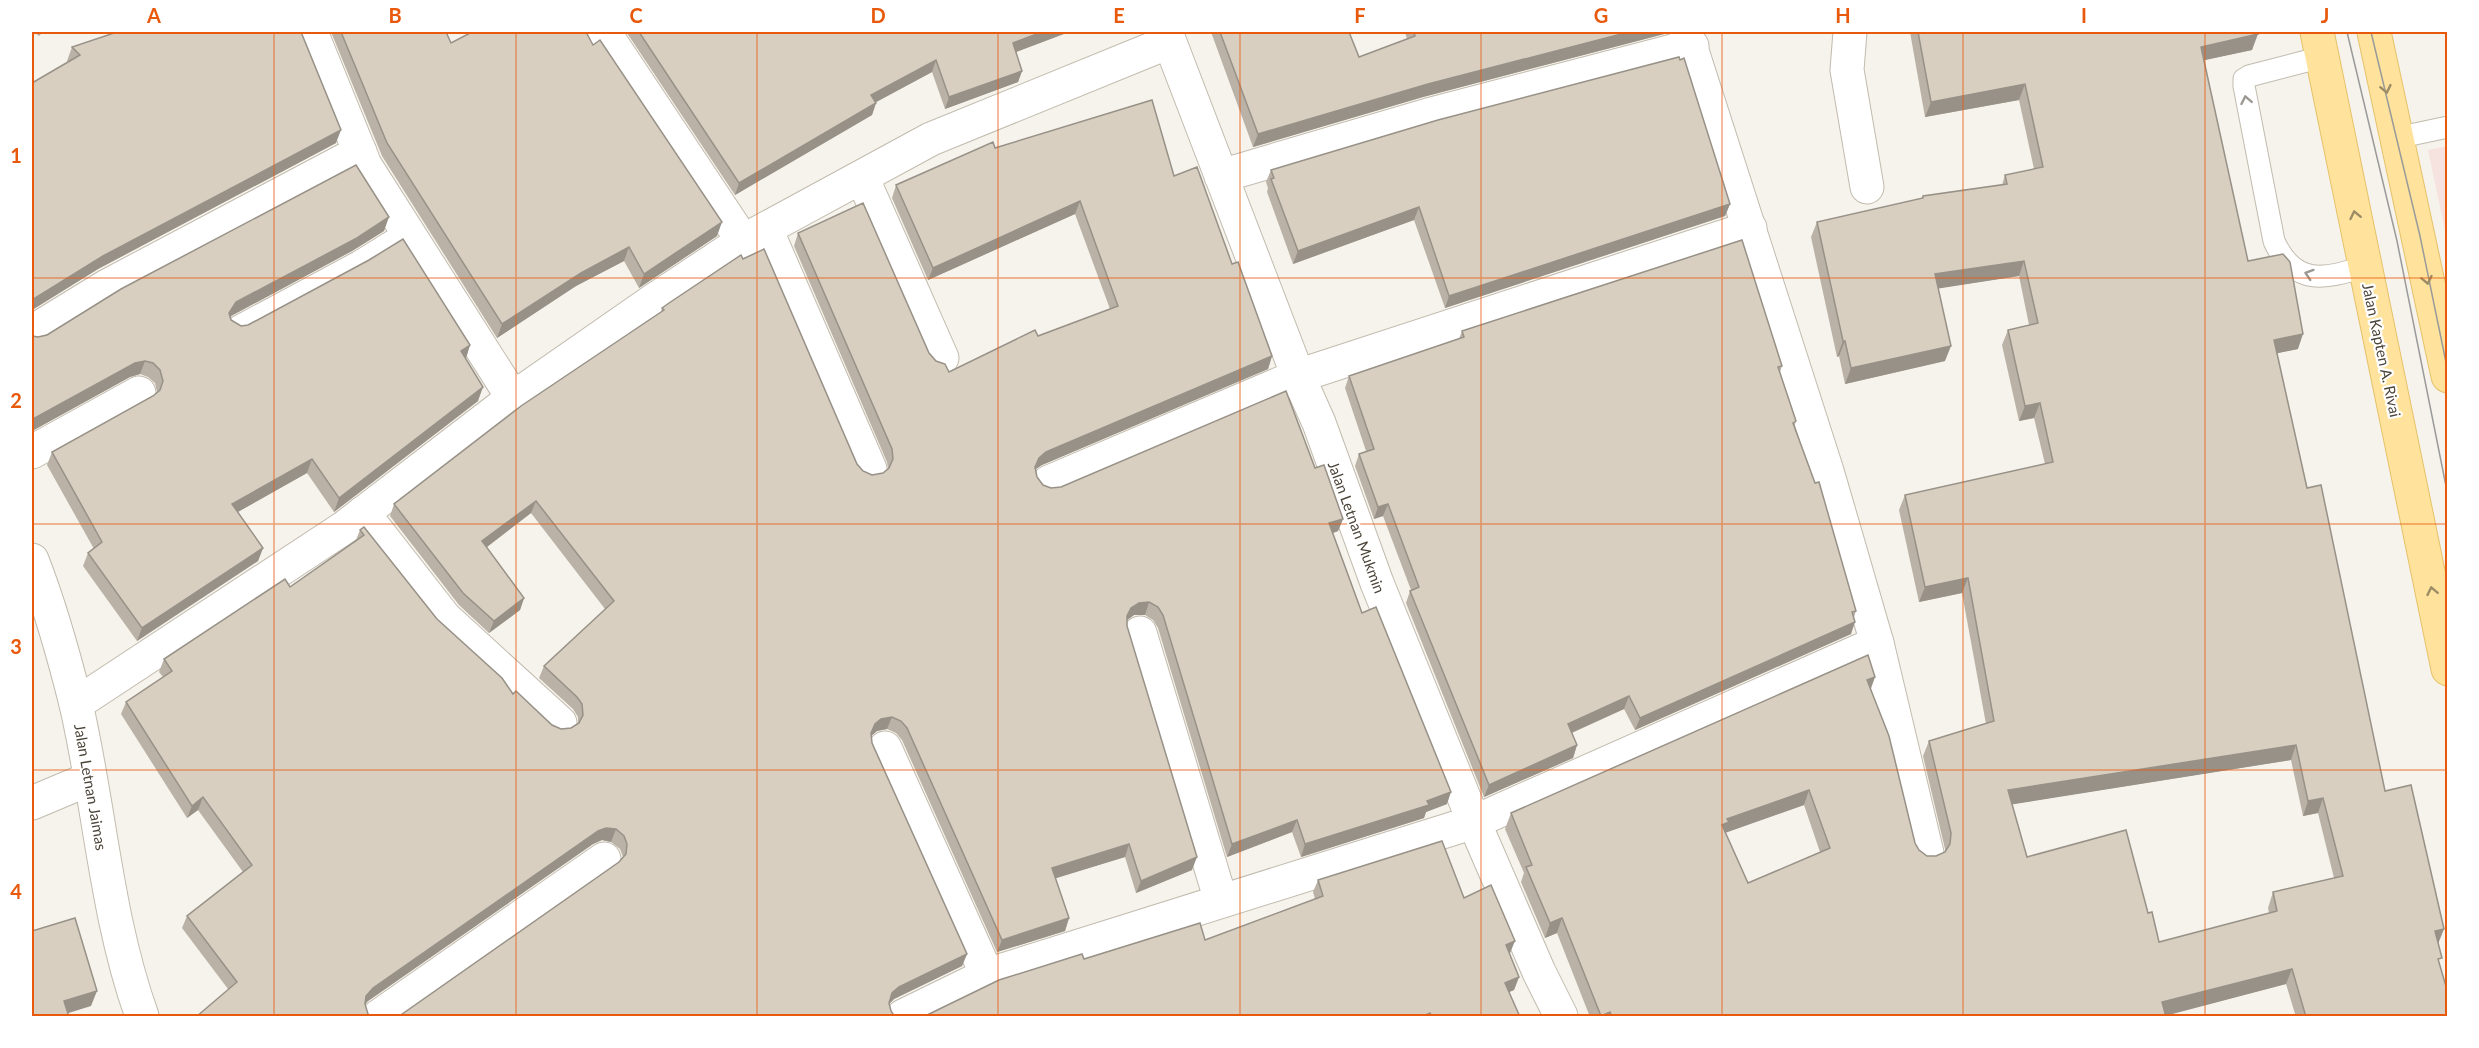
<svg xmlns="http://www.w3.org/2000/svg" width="2479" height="1048" font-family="Lato,sans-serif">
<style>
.medical{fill:#f6e3e0}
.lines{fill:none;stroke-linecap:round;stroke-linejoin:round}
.lane-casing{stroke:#c2bbae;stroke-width:23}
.street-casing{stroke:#c2bbae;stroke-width:35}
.primary-casing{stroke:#e6c16a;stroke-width:35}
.lane{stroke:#fff;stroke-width:21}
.street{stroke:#fff;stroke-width:33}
.primary{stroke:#ffe39c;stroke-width:33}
.tram{stroke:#9a9a9a;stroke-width:1.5}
.wall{fill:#bab2a6;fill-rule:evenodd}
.shaded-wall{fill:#979187}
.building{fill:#d8cfc1;stroke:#979187;stroke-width:1.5;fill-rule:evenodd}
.oneway{stroke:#9c8c66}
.oneway2{stroke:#9c9892}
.grid{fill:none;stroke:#e8590c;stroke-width:1.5;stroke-opacity:0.55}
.labels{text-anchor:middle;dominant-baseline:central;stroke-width:4.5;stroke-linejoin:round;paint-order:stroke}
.street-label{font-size:15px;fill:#4b4439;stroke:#fff}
.neatline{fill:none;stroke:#e8590c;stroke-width:2}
.grid-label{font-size:20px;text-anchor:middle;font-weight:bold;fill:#e8590c}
</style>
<rect width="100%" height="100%" fill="#f6f3ec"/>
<polygon class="medical" points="2447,146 2448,146 2447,240 2428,150"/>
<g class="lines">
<g class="lane-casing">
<g id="lane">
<path d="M2322,57l-73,19 -5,3v7l30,155c20,45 51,39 91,25"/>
<polyline points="2396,138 2448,127"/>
<polyline points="237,327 358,262 408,231"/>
</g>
</g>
<g class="street-casing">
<g id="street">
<polyline points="311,32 365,165 513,398"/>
<polyline points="604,32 743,241"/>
<polyline points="1166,32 1298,376 1319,423 1377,583 1474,822 1539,972 1561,1016"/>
<polyline points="1686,32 1827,471 1877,643 1927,853"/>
<polyline points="1850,32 1847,70 1867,187"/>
<polyline points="1221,176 1428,115 1692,46"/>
<polyline points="862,177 942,358"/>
<polyline points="766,229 870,469"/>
<polyline points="32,332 107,286 360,152"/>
<polyline points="32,452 139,393"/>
<polyline points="1049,482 1298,376 1750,228"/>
<polyline points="363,513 445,618 560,723"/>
<path d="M32,560c18,46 32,96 44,144 24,104 30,212 66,312"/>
<polyline points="1140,633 1221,901"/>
<polyline points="76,704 345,527 513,398 654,300 743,241 931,139 1169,42"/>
<polyline points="885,748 987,975"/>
<polyline points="32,803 89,779"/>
<polyline points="379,1016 604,859"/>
<polyline points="903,1016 987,975 1474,822 1877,643"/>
</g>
</g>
<g class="primary-casing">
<g id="primary">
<polyline points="2317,32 2448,669"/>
<polyline points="2374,32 2448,376"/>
</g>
</g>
<use href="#lane" class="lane"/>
<use href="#street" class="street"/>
<use href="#primary" class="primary"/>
<g class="tram">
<polyline points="2347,32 2397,241 2448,496"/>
<polyline points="2371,32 2420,236 2448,372"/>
</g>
</g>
<g class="wall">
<polygon points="34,32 43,32 39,36"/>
<polygon points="331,32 446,32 451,43 593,45 717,236 639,288 624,261 576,286 497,338 382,156"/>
<polygon points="628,32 1069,32 1016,52 1022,71 1018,82 945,109 932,72 876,102 876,103 872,115 735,195 627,33"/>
<polygon points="1211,32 1349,32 1359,57 1407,39 1405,32 1668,32 1668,33 1423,97 1253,147"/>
<path d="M1910,32h347l-5,18 -48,10 44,201 50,88 -21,4 30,135 78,303 54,153v21l9,52h-152l-10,-33 -120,31v2h-576l-33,-84 -12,5 -24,-56 3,-9 -19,-44 6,-16 364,-136 -4,12 44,154 4,7 8,6h9l9,-4v-3l-22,-93 6,-15 57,-17 -24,-131 -43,9 -20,-92 6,-15 140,-31 -11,-46 -15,3 -17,-76 6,-15 21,-5 -10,-49 -81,12 7,73 -100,23 -6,-28 -2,1 -26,-120 6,-15 105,-23 1,-3 79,-11 3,-10 29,-6 -15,-69 -94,17zM2291,760l12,56 15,-3 16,65 -61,14 -5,16 1,5 -110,29 -11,-29 -121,-56 -15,-53zM1804,805l16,47 -72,31 -23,-51z"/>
<polygon points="72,47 336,143 98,269 32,310 32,83 68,62 67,61"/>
<polygon points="995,148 1174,176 1232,264 1272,356 1268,369 1042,465 1036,469 1037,477 1043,485 1051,488 1315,468 1343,519 1338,531 1333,533 1362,613 1447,804 1426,812 1424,818 1301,857 1292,832 1227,857 1158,628 1153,620 1145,615 1134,615 1127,620 1127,626 1192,870 1136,893 1125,857 1055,878 1069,918 1065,931 997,952 902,740 896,733 887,729 877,731 871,736 872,743 967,954 962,966 894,999 889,1004 619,862 623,857 620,849 611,842 602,840 593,844 368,1001 228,989 182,928 187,916 243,872 198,810 187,818 121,714 126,702 163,677 159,672 164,659 290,587 356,540 360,530 437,619 513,694 552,725 561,729 571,728 578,723 578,717 573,709 539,678 544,666 605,609 531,513 486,547 524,598 520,610 489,633 459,605 390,516 394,504 661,312 662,308 857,464 863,471 872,475 883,473 888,469 887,462 794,246 798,233 929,353 936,361 949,372 1038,336 1110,309 1075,214 928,280 892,198 896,185"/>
<polygon points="1271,170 1730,204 1725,216 1445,308 1414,220 1293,264 1267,192 1268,188 1266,182"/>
<polygon points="384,231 352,251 231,316 231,320 241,326 470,345 466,358 478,401 334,512 307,473 238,512 263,548 258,561 137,641 83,566 88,553 94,549 47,465 52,452 153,396 157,392 155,383 148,377 140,374 130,377 32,431 32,336 38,337"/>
<polygon points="1462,331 1782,366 1780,372 1796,421 1794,427 1856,611 1854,617 1851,634 1635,730 1624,709 1572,733 1577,745 1573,758 1484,797 1406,603 1410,591 1411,590 1383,516 1374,519 1355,466 1359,454 1366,451 1345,388 1349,376 1459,339"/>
<polygon points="1318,880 1464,898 1510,953 1509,954 1519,977 1514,990 1509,992 1520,1017 923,1017 1084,959 1205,940 1315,899 1313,892"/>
</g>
<g class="shaded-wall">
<polygon points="1042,32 1069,32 1008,55 1013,43"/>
<polygon points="1629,32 1668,32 1668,33 1423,97 1253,147 1258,134 1428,84"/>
<polygon points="2258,34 2252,50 2196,62 2201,47"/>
<polygon points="936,60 932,72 867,107 871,95"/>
<polygon points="1022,71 1018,82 945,109 949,97"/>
<polygon points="2025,84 2019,100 1925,117 1931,102"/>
<polygon points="876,103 872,115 735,195 739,183"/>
<polygon points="341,130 336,143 98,269 32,310 32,300 103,256"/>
<polygon points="1080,201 1075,214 928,280 933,268"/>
<polygon points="1730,204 1725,216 1445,308 1449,296"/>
<polygon points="1419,207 1414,220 1293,264 1298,251"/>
<polygon points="389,217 384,231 352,251 231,316 224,326 229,313 236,302"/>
<polygon points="722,222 717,236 639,288 644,274"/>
<polygon points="629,247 624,261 576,286 497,338 502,324 581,273"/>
<polygon points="2024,261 2019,276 1929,290 1935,274"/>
<polygon points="2303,334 2298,349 2269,355 2274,340"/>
<polygon points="1843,341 1845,341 1839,356 1837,357"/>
<polygon points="470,345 466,358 461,351"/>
<polygon points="1951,346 1945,361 1845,384 1851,368"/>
<polygon points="1272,356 1268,369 1042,465 1034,470 1039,458 1046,452"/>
<polygon points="145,361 140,374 130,377 32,431 32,424 33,419 135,363"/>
<polygon points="483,387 478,401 334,512 339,498"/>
<polygon points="2040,403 2034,418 2019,421 2025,406"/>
<polygon points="312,459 307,473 227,518 232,504"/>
<polygon points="536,501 531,513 478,554 482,541"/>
<polygon points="1388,504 1383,516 1374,519 1378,507"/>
<polygon points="1343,519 1338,531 1325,536 1329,523"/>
<polygon points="263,548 258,561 137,641 142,628"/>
<polygon points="1968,578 1962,593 1919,602 1925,587"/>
<polygon points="524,598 520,610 489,633 494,621"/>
<polygon points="1149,602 1145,615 1134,615 1126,621 1127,616 1131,608 1139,603"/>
<polygon points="1855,622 1851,634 1635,730 1640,718"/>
<polygon points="1875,677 1869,692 1867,680"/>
<polygon points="1629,696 1624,709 1564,736 1568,724"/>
<polygon points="892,717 887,729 877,731 870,737 875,724 881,719"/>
<polygon points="1577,745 1573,758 1484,797 1489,785"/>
<polygon points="2296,745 2291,760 2002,806 2008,790"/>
<polygon points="1809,790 1804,805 1725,833 1722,825 1727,819"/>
<polygon points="1451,792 1447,804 1426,812 1424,818 1301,857 1305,844"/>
<polygon points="203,797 198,810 187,818 192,806"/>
<polygon points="2323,798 2318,813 2303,816 2308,801"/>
<polygon points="1297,820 1292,832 1227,857 1232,844"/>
<polygon points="606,828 616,829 611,842 602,840 593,844 368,1001 362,1009 366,996 373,988 598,831"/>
<polygon points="1129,844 1125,857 1047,881 1052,868"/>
<polygon points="1197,857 1192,870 1136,893 1141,881"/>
<polygon points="1069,918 1065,931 997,952 1002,940"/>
<polygon points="1562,918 1557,933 1545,938 1550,923"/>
<polygon points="2444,929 2438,944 2435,931"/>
<polygon points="1515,941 1510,953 1501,957 1506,945"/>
<polygon points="967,954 962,966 894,999 887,1006 892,993 899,987"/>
<polygon points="2292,969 2286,984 2161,1017 2162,1002"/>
<polygon points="1519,977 1514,990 1500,996 1505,983"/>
<polygon points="97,991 91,1006 59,1016 64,1001"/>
<polygon points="1610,1012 1609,1017 1601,1017 1601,1016"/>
<polygon points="1430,1013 1429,1017 1421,1017"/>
</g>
<g class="building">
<polygon points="117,32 301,32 341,130 103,256 32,300 32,83 80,55 72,47"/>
<polygon points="341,32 446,32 451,43 472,32 586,32 593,45 600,40 722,222 644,274 629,247 581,273 502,324 387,143"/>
<polygon points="639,32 1042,32 1013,43 1022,71 949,97 936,60 871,95 876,103 739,183"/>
<polygon points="1220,32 1349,32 1359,57 1415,36 1414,32 1629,32 1428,84 1258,134"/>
<path d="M1918,32h339l1,2 -57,13 47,214 35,-7 7,8 13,72 -29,6 33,148 14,-3 64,306 26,-6 33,144 -9,2 7,27 -4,1 10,34v24h-142l-14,-48 -130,33 4,15h-554l-2,-5 -9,4 -39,-98 -12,5 -24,-56 6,-2 -21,-52 357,-158 7,22 -8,3 22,56 26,107 4,7 8,6h9l9,-4 5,-8 1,-11 -22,-92 65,-20 -26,-143 -43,9 -20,-92 148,-33 -13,-59 -15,3 -17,-76 30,-7 -14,-62 -89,13 16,72 -100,22 -6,-27h-2l-26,-119 106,-24v-2l84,-12 -2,-9 38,-8 -18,-83 -94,18zM2296,745l12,56 15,-3 20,78 -70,16 4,19 -118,31 -7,-30 -4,1 -22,-83 -99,27 -19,-67zM1809,790l21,58 -82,35 -26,-58 7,-3 -2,-3z"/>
<polygon points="1679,57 1680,60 1684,58 1730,204 1449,296 1419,207 1298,251 1271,179 1274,178 1271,170 1438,120"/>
<polygon points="1152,100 1174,176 1197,167 1232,264 1238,262 1272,356 1046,452 1039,458 1035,467 1037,477 1043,485 1051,488 1061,487 1286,391 1315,468 1324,465 1343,519 1329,523 1362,613 1376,607 1451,792 1427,801 1429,805 1305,844 1297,820 1232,844 1163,615 1158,607 1149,602 1139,603 1131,608 1127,616 1127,626 1197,857 1141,881 1129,844 1052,868 1069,918 1002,940 907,728 901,721 892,717 881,719 875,724 871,733 872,743 967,954 899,987 892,993 889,1003 891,1011 895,1017 398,1017 619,862 626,854 627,844 624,836 616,829 606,828 598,831 373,988 366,996 365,1004 368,1014 371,1017 196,1017 237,982 187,916 252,865 203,797 192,806 126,702 172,671 164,659 285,579 290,587 364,535 360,530 364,527 437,619 502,678 513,694 516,691 552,725 561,729 571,728 579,723 583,715 582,704 577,697 544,666 614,601 536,501 482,541 524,598 494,621 463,593 394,504 521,406 664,310 662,308 669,303 741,255 743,259 764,249 857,464 863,471 872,475 883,473 889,468 893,459 892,449 798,233 863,203 929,353 936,361 945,364 949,372 1035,330 1038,336 1118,306 1080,201 933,268 896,185 993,142 995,148"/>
<polygon points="356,165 389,217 357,238 236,302 229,313 231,320 241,326 248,325 369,260 403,239 470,345 461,351 483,387 339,498 312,459 232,504 263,548 142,628 88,553 102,542 52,452 153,396 160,390 163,381 160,370 153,363 145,361 135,363 33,419 32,416 32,336 38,337 47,335 121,289"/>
<polygon points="1742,240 1782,366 1778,367 1796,421 1793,423 1815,483 1819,482 1856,611 1852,612 1855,622 1640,718 1629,696 1568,724 1577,745 1489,785 1410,591 1419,587 1388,504 1378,507 1359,454 1374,449 1349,376 1464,337 1462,331"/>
<polygon points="1442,841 1464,898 1491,885 1515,941 1506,945 1519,977 1505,983 1520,1017 1432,1017 1430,1013 1421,1017 923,1017 999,980 1082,954 1084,959 1200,923 1205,940 1323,896 1318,880"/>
<polygon points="75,918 97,991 64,1001 69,1017 32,1017 32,931"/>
</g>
<defs><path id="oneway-chevron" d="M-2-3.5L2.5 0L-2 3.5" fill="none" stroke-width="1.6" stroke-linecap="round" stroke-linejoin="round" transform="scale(1.5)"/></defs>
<g class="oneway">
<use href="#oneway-chevron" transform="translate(2386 89) rotate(78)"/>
<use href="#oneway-chevron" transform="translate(2355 215) rotate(-102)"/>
<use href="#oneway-chevron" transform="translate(2427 280) rotate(78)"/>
<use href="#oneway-chevron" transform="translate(2432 591) rotate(-102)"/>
</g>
<g class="oneway2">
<use href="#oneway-chevron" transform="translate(2246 100) rotate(-101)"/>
<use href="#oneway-chevron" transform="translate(2309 274) rotate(-162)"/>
</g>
<path class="grid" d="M274,32v984M516,32v984M757,32v984M998,32v984M1240,32v984M1481,32v984M1722,32v984M1963,32v984M2205,32v984M32,278h2416M32,524h2416M32,770h2416"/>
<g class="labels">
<g class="street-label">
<text transform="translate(2382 350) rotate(78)">Jalan Kapten A. Rivai</text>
<text transform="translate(1357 527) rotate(70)">Jalan Letnan Mukmin</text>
<text transform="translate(91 787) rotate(80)">Jalan Letnan Jaimas</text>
</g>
</g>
<rect width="2479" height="1048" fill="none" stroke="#ffffff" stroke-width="66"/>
<rect x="33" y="33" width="2413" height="982" class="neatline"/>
<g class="grid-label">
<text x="154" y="23">A</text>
<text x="395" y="23">B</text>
<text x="636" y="23">C</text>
<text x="878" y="23">D</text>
<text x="1119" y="23">E</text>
<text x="1360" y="23">F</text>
<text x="1601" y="23">G</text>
<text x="1843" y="23">H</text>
<text x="2084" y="23">I</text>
<text x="2325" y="23">J</text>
<text x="16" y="163">1</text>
<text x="16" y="408">2</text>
<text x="16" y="654">3</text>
<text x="16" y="899">4</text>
</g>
</svg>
